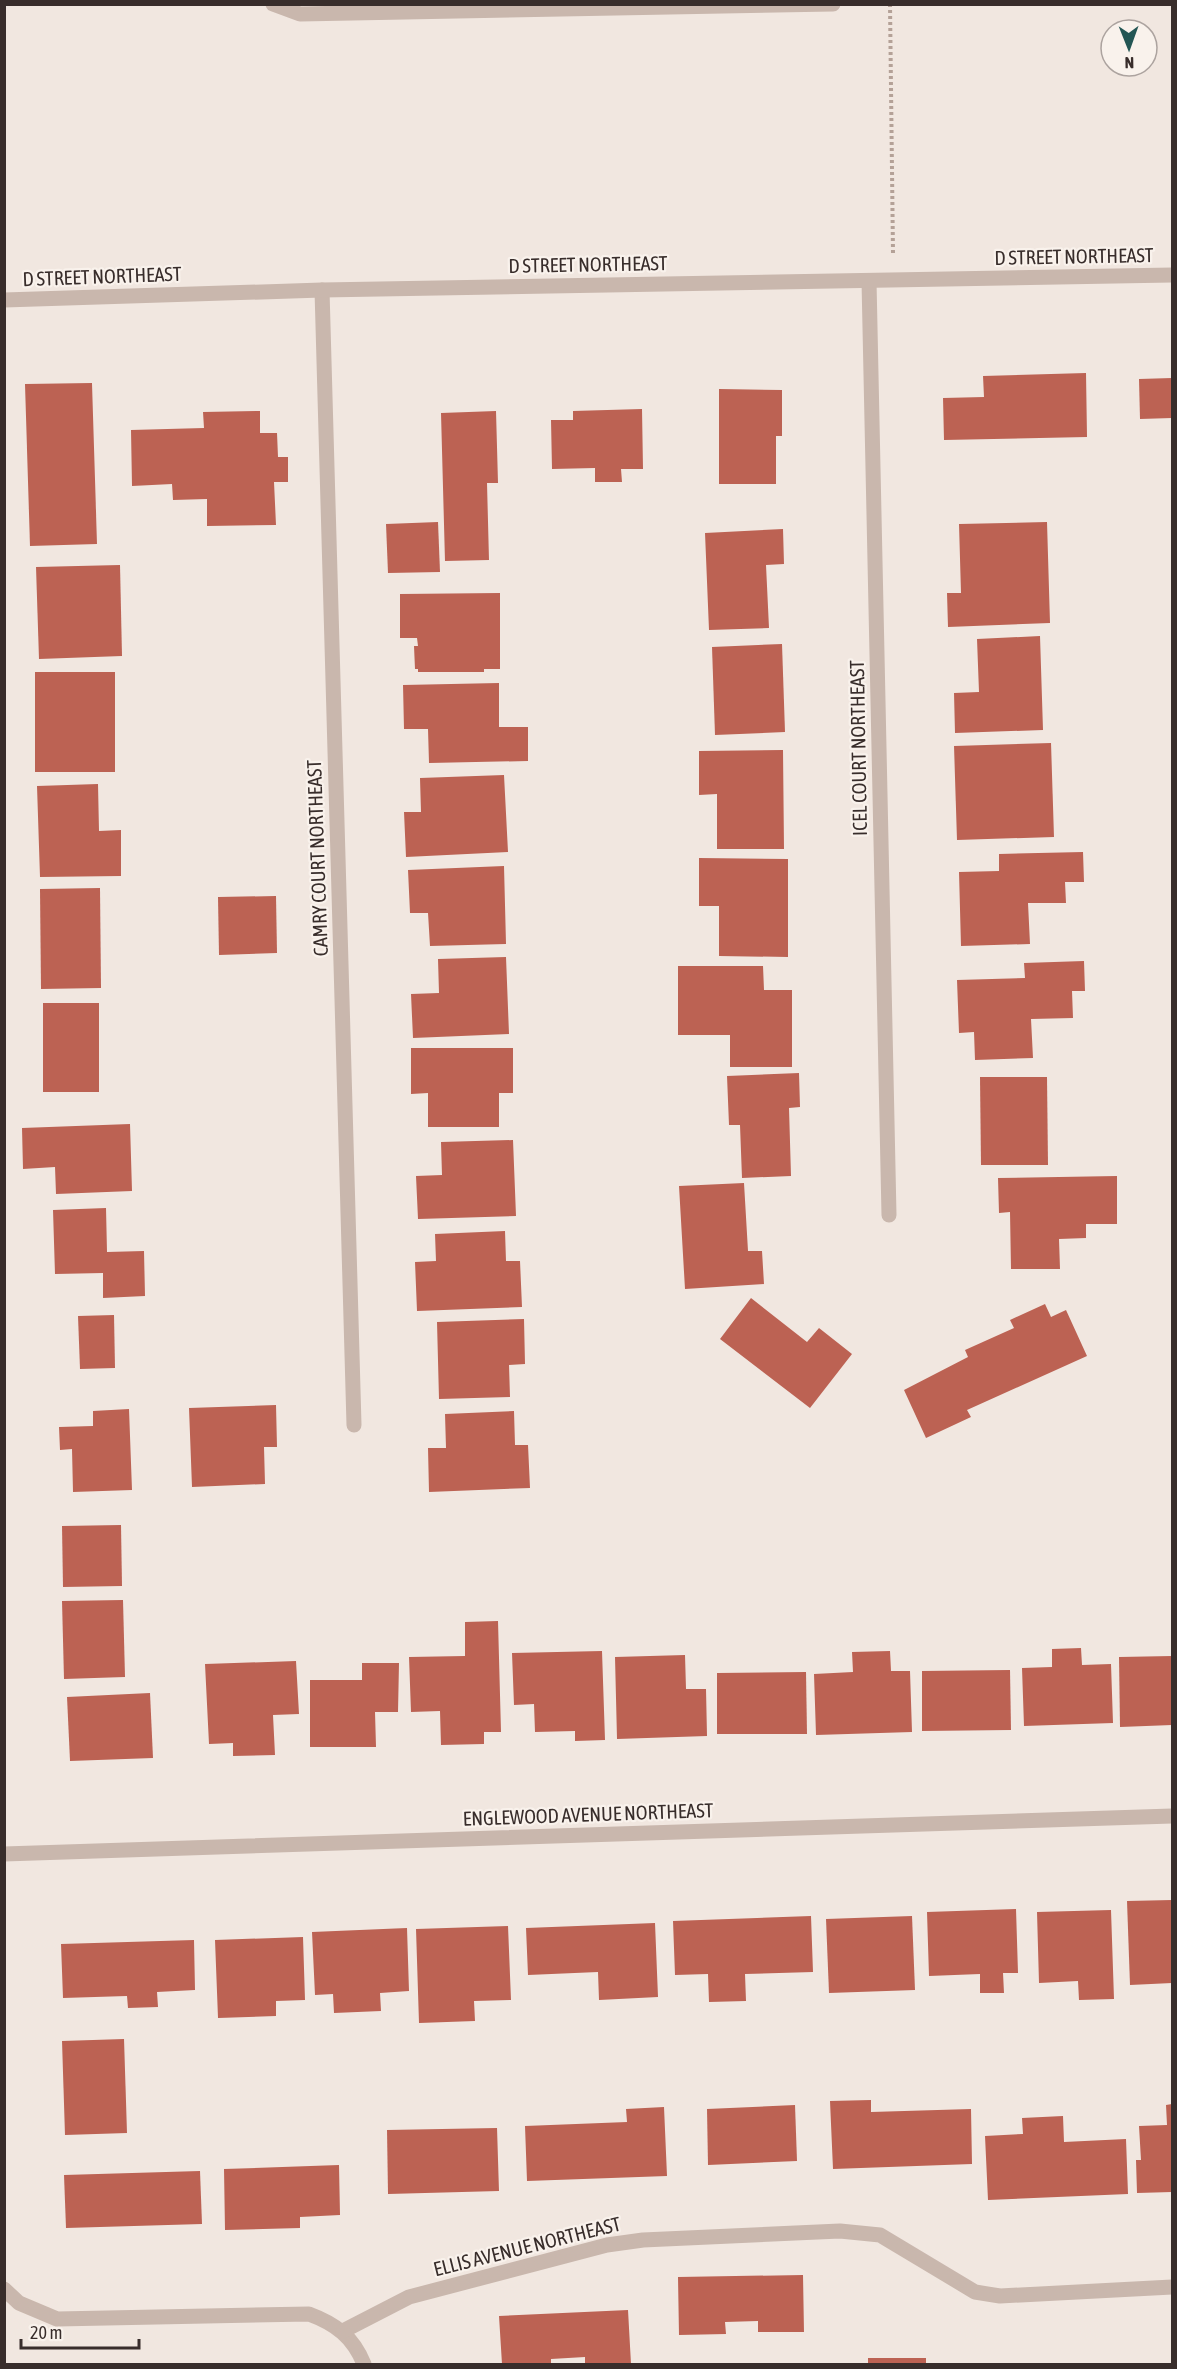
<svg xmlns="http://www.w3.org/2000/svg" width="1177" height="2369" font-family="'Asap Condensed',sans-serif">
<style>
.building{fill:#bc6253}
.lines{fill:none;stroke-linecap:round;stroke-linejoin:round}
.path{stroke:#b4a197;stroke-width:4;stroke-dasharray:3 3;stroke-linecap:butt}
.minor{stroke:#c9b7ad;stroke-width:15}
.labels{text-anchor:middle;dominant-baseline:central;stroke-width:4.5;stroke-linejoin:round;paint-order:stroke}
.street-label{font-size:20px;fill:#382d2b;stroke:#f9f2ec}
</style>
<rect width="100%" height="100%" fill="#f1e7e0"/>
<g class="building">
<polygon points="1086,373 1087,437 944,440 943,398 984,397 983,376"/>
<polygon points="1172,378 1172,418 1140,419 1139,379"/>
<polygon points="92,383 97,544 30,546 25,384"/>
<polygon points="719,389 782,390 782,436 776,436 776,484 719,484"/>
<polygon points="642,409 643,469 621,469 622,482 595,482 595,468 552,469 551,420 573,420 573,411"/>
<polygon points="260,411 260,433 277,433 278,457 288,457 288,482 274,482 276,525 207,526 207,499 173,500 172,484 132,486 131,430 204,428 203,412"/>
<polygon points="496,411 498,483 487,483 489,560 445,561 441,413"/>
<polygon points="438,522 440,572 388,573 386,524"/>
<polygon points="1047,522 1050,623 948,627 947,593 961,593 959,524"/>
<polygon points="783,529 784,564 766,565 769,628 709,630 705,533"/>
<polygon points="120,565 122,656 39,659 36,567"/>
<polygon points="500,593 500,669 484,669 484,672 418,672 418,669 415,669 414,646 418,646 417,638 400,638 400,594"/>
<polygon points="1040,636 1043,730 955,733 954,693 979,692 977,639"/>
<polygon points="782,644 785,732 715,735 712,647"/>
<rect x="35" y="672" width="80" height="100"/>
<polygon points="499,683 499,727 528,727 528,761 429,763 428,729 404,729 403,685"/>
<polygon points="1051,743 1054,837 957,840 954,746"/>
<polygon points="783,750 784,849 717,849 717,794 699,795 699,751"/>
<polygon points="504,775 508,852 406,857 404,812 421,812 420,778"/>
<polygon points="98,784 99,831 121,830 121,876 40,877 37,786"/>
<polygon points="1083,852 1084,882 1065,882 1066,903 1028,903 1030,944 961,946 959,872 999,871 999,854"/>
<polygon points="699,858 788,859 788,957 719,956 719,906 699,906"/>
<polygon points="504,866 506,944 430,946 428,913 410,913 408,870"/>
<polygon points="100,888 101,988 41,989 40,889"/>
<polygon points="276,896 277,953 219,955 218,897"/>
<polygon points="506,957 509,1034 413,1038 411,994 439,993 438,959"/>
<polygon points="1084,961 1085,991 1072,991 1073,1018 1031,1019 1033,1058 975,1060 974,1032 959,1033 957,980 1025,978 1024,963"/>
<polygon points="678,966 763,966 764,990 792,990 792,1067 730,1067 730,1035 678,1035"/>
<rect x="43" y="1003" width="56" height="89"/>
<polygon points="411,1048 513,1048 513,1093 499,1093 499,1127 428,1127 428,1093 411,1094"/>
<polygon points="799,1073 800,1107 789,1108 791,1176 742,1178 740,1125 729,1125 727,1076"/>
<polygon points="980,1077 1047,1077 1048,1165 981,1165"/>
<polygon points="130,1124 132,1191 56,1194 55,1167 23,1169 22,1128"/>
<polygon points="513,1140 516,1216 418,1219 416,1176 442,1175 441,1142"/>
<polygon points="1117,1176 1117,1224 1086,1224 1086,1238 1059,1239 1060,1269 1011,1269 1010,1212 999,1213 998,1178"/>
<polygon points="744,1183 748,1251 762,1251 764,1284 685,1289 679,1186"/>
<polygon points="106,1208 107,1252 144,1251 145,1296 103,1298 103,1273 55,1274 53,1210"/>
<polygon points="505,1231 506,1261 520,1261 522,1307 417,1311 415,1262 436,1261 435,1234"/>
<polygon points="751,1298 807,1342 819,1328 852,1354 810,1408 720,1339"/>
<polygon points="1045,1304 1051,1317 1066,1310 1087,1356 967,1410 971,1417 926,1438 904,1390 968,1357 965,1350 1014,1328 1010,1320"/>
<polygon points="114,1315 115,1368 80,1369 78,1316"/>
<polygon points="524,1319 525,1364 509,1365 510,1397 439,1399 437,1322"/>
<polygon points="276,1405 277,1447 264,1447 265,1484 192,1487 189,1408"/>
<polygon points="129,1409 132,1490 73,1492 72,1449 60,1450 59,1427 93,1426 93,1411"/>
<polygon points="514,1411 515,1445 528,1445 530,1488 429,1492 428,1448 446,1448 445,1414"/>
<polygon points="121,1525 122,1586 63,1587 62,1526"/>
<polygon points="123,1600 125,1677 64,1679 62,1601"/>
<polygon points="498,1621 501,1732 484,1732 484,1744 441,1745 440,1711 411,1712 409,1657 465,1656 465,1622"/>
<polygon points="1081,1648 1082,1665 1111,1664 1113,1723 1024,1726 1022,1668 1052,1667 1052,1649"/>
<polygon points="602,1651 605,1740 575,1741 575,1731 535,1732 534,1704 514,1705 512,1653"/>
<polygon points="890,1651 891,1671 910,1671 912,1732 816,1735 814,1674 853,1672 852,1652"/>
<polygon points="685,1655 686,1689 706,1689 707,1736 617,1739 615,1657"/>
<polygon points="1172,1656 1172,1725 1120,1727 1119,1657"/>
<polygon points="296,1661 299,1714 273,1715 275,1755 233,1756 233,1743 209,1744 205,1664"/>
<polygon points="362,1663 399,1663 398,1712 375,1712 376,1747 310,1747 310,1680 362,1680"/>
<polygon points="1010,1670 1011,1730 922,1731 922,1671"/>
<polygon points="806,1672 807,1734 717,1734 717,1673"/>
<polygon points="150,1693 153,1758 70,1761 67,1697"/>
<polygon points="1172,1900 1172,1983 1130,1985 1127,1901"/>
<polygon points="1016,1909 1018,1973 1003,1973 1004,1993 980,1993 980,1974 929,1976 927,1912"/>
<polygon points="1111,1910 1114,1999 1079,2000 1078,1981 1039,1983 1037,1912"/>
<polygon points="811,1916 813,1972 745,1974 746,2001 709,2002 708,1974 675,1975 673,1921"/>
<polygon points="912,1916 915,1990 829,1993 826,1919"/>
<polygon points="655,1923 658,1997 599,2000 598,1972 528,1975 526,1928"/>
<polygon points="508,1926 511,2000 474,2001 475,2021 419,2023 416,1929"/>
<polygon points="407,1928 409,1991 380,1993 381,2011 334,2013 333,1994 315,1995 312,1932"/>
<polygon points="303,1937 305,2000 276,2001 276,2016 218,2018 215,1940"/>
<polygon points="194,1940 195,1990 157,1992 158,2007 128,2008 127,1996 63,1998 61,1944"/>
<polygon points="124,2039 127,2133 65,2135 62,2041"/>
<polygon points="871,2100 871,2112 971,2109 972,2164 833,2169 830,2101"/>
<polygon points="1172,2104 1172,2192 1137,2193 1136,2160 1141,2160 1139,2126 1167,2125 1166,2105"/>
<polygon points="795,2105 797,2161 708,2165 707,2109"/>
<polygon points="664,2107 667,2176 527,2181 525,2126 627,2122 626,2109"/>
<polygon points="1063,2116 1064,2142 1126,2139 1128,2194 988,2200 985,2136 1023,2134 1022,2118"/>
<polygon points="497,2128 499,2191 388,2194 387,2130"/>
<polygon points="339,2165 340,2215 300,2217 300,2228 225,2230 224,2169"/>
<polygon points="200,2171 202,2224 66,2228 64,2175"/>
<polygon points="803,2275 804,2332 758,2332 758,2321 725,2322 726,2334 679,2335 678,2277"/>
<polygon points="628,2310 631,2364 585,2364 585,2357 551,2359 551,2364 502,2364 499,2316"/>
<rect x="868" y="2358" width="58" height="6"/>
</g>
<g class="lines">
<polyline class="path" points="890,4 893,253"/>
<g class="minor">
<polyline points="273,4 300,14 833,4"/>
<polyline points="869,281 889,1215"/>
<polyline points="322,290 354,1425"/>
<polyline points="4,300 322,290 1172,275"/>
<polyline points="4,1854 1172,1816"/>
<path d="M4,2289l15,14 38,16 252,-5c27,10 44,23 55,50"/>
<polyline points="343,2331 409,2297 607,2245 643,2240 840,2231 880,2235 975,2292 1000,2296 1172,2287"/>
</g>
</g>
<g class="labels">
<g class="street-label">
<text transform="translate(1074 256) rotate(-1)">D STREET NORTHEAST</text>
<text transform="translate(588 264) rotate(-1)">D STREET NORTHEAST</text>
<text transform="translate(102 276) rotate(-2)">D STREET NORTHEAST</text>
<text transform="translate(858 748) rotate(-91)">ICEL COURT NORTHEAST</text>
<text transform="translate(317 858) rotate(-92)">CAMRY COURT NORTHEAST</text>
<text transform="translate(588 1814) rotate(-2)">ENGLEWOOD AVENUE NORTHEAST</text>
<text transform="translate(527 2246) rotate(-14)">ELLIS AVENUE NORTHEAST</text>
</g>
</g>
<rect width="1177" height="2369" fill="none" stroke="#382d2b" stroke-width="12"/>
<g transform="translate(1129 48) rotate(179)"><circle r="28" fill="#f9f2ec" stroke="#aca39f" stroke-width="1.5"/>
<path d="M0-4.5L10 22L0 15L-10 22Z" fill="#235654"/>
<text y="-9" font-size="16" font-weight="bold" text-anchor="middle" fill="#382d2b">N</text>
</g>
<path d="M21 2339v9h118v-9" fill="none" stroke="#382d2b" stroke-width="3"/>
<text x="30" y="2339" font-size="18" fill="#382d2b" stroke="#f9f2ec" stroke-width="4.5" paint-order="stroke">20 m</text>
</svg>
